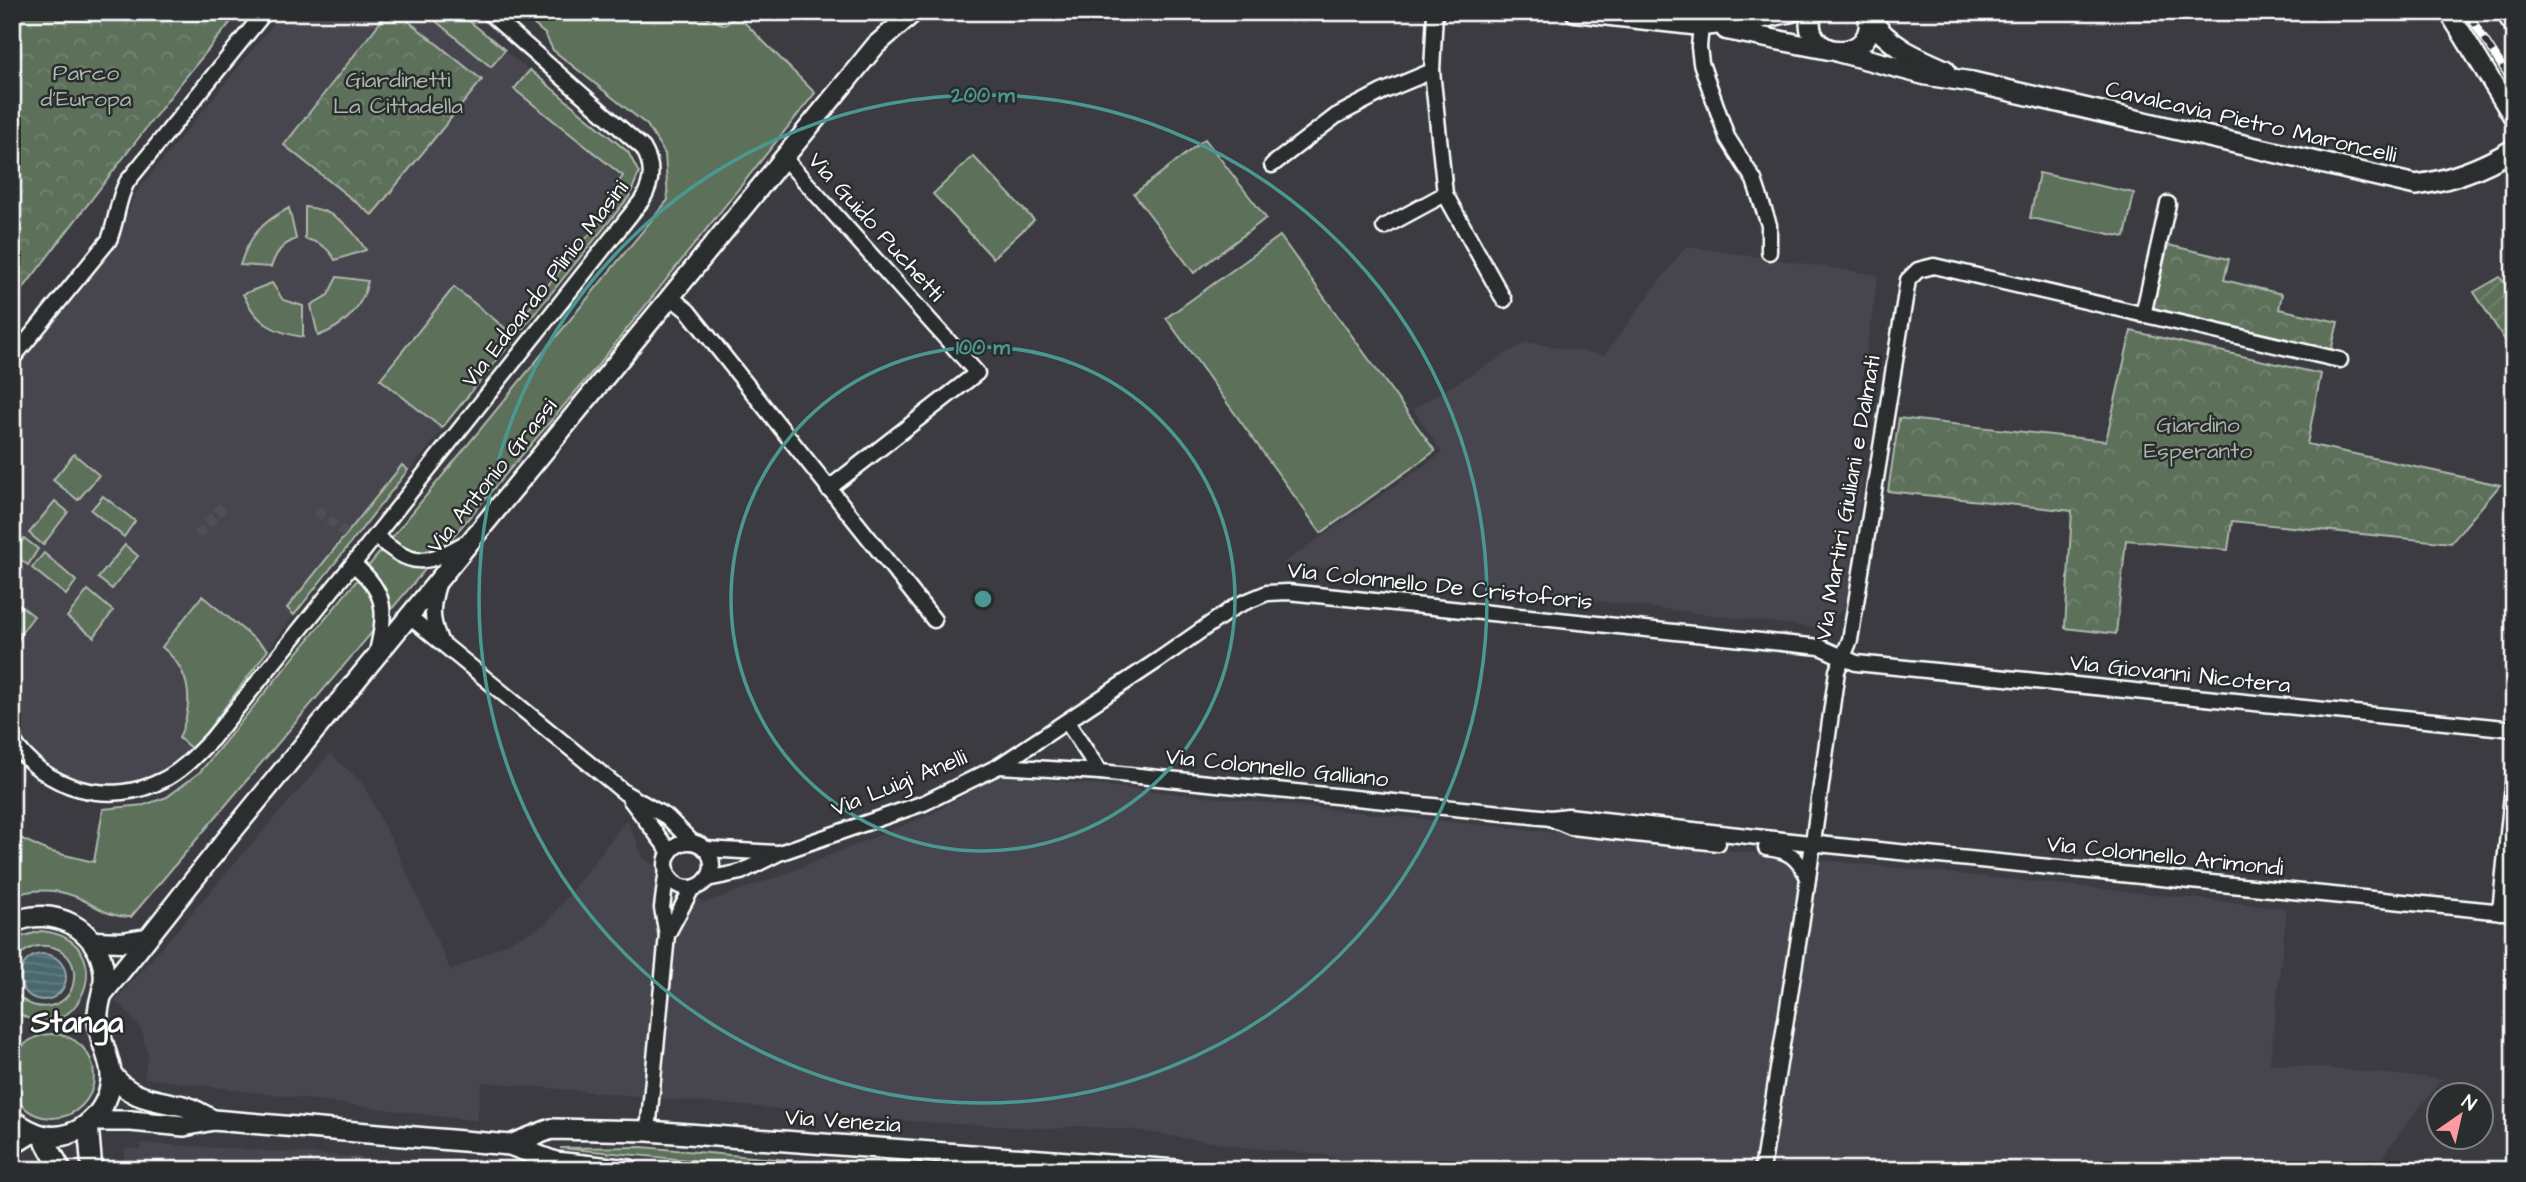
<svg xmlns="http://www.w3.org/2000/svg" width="2526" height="1182" font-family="'Architects Daughter',sans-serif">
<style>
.built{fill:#47454e}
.grass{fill:#5b705a;stroke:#adb8ac;stroke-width:2}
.park{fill:url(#park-crowns);stroke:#adb8ac;stroke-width:2}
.garden{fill:url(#garden-furrows);stroke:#adb8ac;stroke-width:2}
.water{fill:url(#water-rules);stroke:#92a4a7;stroke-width:2}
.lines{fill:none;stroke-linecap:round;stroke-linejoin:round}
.pedestrian-tunnel{stroke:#4f4f54;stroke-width:10;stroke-dasharray:10 5;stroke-linecap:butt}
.minor-casing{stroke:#fff;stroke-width:19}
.tertiary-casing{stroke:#fff;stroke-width:23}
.secondary-casing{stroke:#fff;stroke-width:24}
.minor{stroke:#2a2d2e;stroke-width:14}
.tertiary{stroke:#2a2d2e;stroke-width:18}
.secondary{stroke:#2a2d2e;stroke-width:19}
.rail-casing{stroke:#fff;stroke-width:8}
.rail{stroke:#2a2d2e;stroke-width:5;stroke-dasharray:16;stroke-linecap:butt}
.ring{fill:none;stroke:#4b9892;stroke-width:3.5}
.labels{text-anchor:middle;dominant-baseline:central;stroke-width:5;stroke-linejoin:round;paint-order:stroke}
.park-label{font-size:23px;fill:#adb8ac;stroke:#2a2d2e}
.street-label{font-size:23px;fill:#fff;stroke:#2a2d2e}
.district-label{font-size:30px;font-weight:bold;fill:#fff;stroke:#2a2d2e}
.centre{fill:#4b9892;stroke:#2a2d2e;stroke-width:3.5}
.ring-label{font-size:21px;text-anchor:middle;font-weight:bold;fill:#4b9892;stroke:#2a2d2e;stroke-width:5;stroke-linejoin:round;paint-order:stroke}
</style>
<defs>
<pattern id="park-crowns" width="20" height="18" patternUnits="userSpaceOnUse" patternTransform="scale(1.75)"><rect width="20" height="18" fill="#5b705a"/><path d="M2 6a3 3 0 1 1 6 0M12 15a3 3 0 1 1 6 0" fill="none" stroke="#748573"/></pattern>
<pattern id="garden-furrows" width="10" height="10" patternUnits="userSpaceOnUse" patternTransform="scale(1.75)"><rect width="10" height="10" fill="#5b705a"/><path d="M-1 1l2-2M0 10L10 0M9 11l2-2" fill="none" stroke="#748573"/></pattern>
<pattern id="water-rules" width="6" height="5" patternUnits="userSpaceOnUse" patternTransform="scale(1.75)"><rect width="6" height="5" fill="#4a676d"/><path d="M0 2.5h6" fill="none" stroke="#657e83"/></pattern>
</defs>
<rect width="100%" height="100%" fill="#3b3b41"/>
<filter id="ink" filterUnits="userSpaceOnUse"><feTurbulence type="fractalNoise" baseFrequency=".0143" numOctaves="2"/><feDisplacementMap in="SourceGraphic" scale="14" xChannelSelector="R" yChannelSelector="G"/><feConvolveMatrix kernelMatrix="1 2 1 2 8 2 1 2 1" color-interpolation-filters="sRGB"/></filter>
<g filter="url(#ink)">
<g class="built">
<polygon points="283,12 458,12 628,152 639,173 629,197 294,615 193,750 159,784 120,792 50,774 22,744 12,725 12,371 121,234 134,195"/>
<polygon points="1686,246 1878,275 1848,473 1863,478 1845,608 1820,628 1283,563 1442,453 1413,409 1526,342 1604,355"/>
<polygon points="330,754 362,782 396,849 451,971 546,924 627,819 643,857 704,903 780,876 933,813 998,775 2287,908 2270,1063 2442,1079 2376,1164 2376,1170 1391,1170 1367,1167 1326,1155 1242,1147 1134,1130 1076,1126 1057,1129 921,1122 482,1082 476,1121 144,1078 148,1055 141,1029 124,1008 114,1002"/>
<polygon points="142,1143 363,1157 363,1166 325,1170 123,1170 125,1148 141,1149"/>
</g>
<g class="grass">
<polygon points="425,12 458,12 505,50 491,67"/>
<path d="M519,12h175l31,13 12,-10 78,78 -221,277 -463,547c-23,1 -36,-13 -57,-21 -20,-7 -42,-7 -62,0v-62l36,17 46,11 9,-53 41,-4 23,-8 33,-25 468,-572 -3,-46 -18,-29 -94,-75 -8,-16z"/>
<polygon points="530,70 628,152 639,173 629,197 442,428 380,379 454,287 510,332 623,193 615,187 623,176 514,89"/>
<polygon points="1205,139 1266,218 1194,273 1134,194"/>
<polygon points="973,156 1034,220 993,258 933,194"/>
<polygon points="2039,173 2134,193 2125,237 2030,218"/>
<path d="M305,207c29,2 46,20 61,43l-31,10c-7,-13 -16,-18 -30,-21z"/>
<path d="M289,208l7,31c-15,6 -20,14 -25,28l-31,-2c9,-29 22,-43 49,-57z"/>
<polygon points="1280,236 1435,451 1321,533 1166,318"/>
<path d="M337,277l31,4c-6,28 -23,45 -50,55l-7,-31 17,-10z"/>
<path d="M272,283l11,17 20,6v31c-30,-5 -47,-14 -60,-43z"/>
<polygon points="74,454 99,475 78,500 53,480"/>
<polygon points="402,465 408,470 294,615 287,608"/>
<polygon points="103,496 135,521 124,537 91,510"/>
<polygon points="55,501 68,512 43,545 29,533"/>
<polygon points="24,538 38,549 28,565 13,554"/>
<polygon points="125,545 138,556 112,589 98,578"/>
<polygon points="44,553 76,581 66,595 32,568"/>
<polygon points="88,590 113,611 94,637 67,617"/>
<path d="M202,596l66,54 -75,100 -14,-12c15,-34 13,-66 -17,-91z"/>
<polygon points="12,599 34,616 22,632 19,639 12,633"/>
<path d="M41,931c89,9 32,131 -29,77v-24c10,32 59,30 62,-5 4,-38 -51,-46 -62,-10v-25l9,-7z"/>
<circle cx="52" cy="1076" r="42"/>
<polygon points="642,1147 899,1170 795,1170 560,1148"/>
</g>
<g class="park">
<polygon points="12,12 239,12 180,84 12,303"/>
<polygon points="388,12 397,12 482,80 372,215 284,145"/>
<polygon points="2168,245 2229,259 2224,280 2282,294 2279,309 2338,322 2331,351 2153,309"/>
<polygon points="2131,331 2321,374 2307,444 2500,485 2451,543 2232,521 2228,550 2126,540 2116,634 2065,628 2072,511 1888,491 1899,418 2106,441"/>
</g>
<polygon class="garden" points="2500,277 2514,297 2514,354 2474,292"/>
<circle class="water" cx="43" cy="977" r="23"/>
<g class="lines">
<g class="pedestrian-tunnel">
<polyline points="316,510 346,534"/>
<polyline points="198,536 223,506"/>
</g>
<g class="minor-casing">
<g id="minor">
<polyline points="1435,12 1432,71 1445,194 1504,300"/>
<polyline points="1701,26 1699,47 1701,63 1727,137 1754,180 1769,225 1769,252"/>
<polyline points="784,158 977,373 828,489"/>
<polyline points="1272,165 1336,116 1382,92 1432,71"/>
<polyline points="1384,227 1445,194"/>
<polyline points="672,298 688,311 934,620"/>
<polyline points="2143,315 2168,204"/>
<path d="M12,359l97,-119c8,-19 8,-40 18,-58l138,-170"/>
<path d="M376,536c36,32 48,30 89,7"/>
<path d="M353,564c36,29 33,50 23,92"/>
<path d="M438,584c-6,20 -8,34 1,54"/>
<polyline points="410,617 625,793 667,817 692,842"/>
<polyline points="1067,722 1100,772"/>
<path d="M12,739c31,51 99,68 151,41 20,-10 34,-26 49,-41l153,-190 277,-349c11,-18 12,-34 1,-52l-155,-136"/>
<polyline points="999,766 1100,772 1551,818 1568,816 1828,845 2514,913"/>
<polyline points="630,799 670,852"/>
<polyline points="1552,819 1571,827 1718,843"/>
<circle cx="689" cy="865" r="23"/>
<path d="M1766,848c23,2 31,9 42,29"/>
<polyline points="705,849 777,853"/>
<polyline points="707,879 741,872 779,853 924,803 999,766 1160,659 1236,606 1267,593 1288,592 1820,647 1856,663 1866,664 2514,729"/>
<polyline points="2500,912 2514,775"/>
<polyline points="667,935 692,888"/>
<polyline points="648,1131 667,935 662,908 667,869"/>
<polyline points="1762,1170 1805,900 1837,671 1850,640 1908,280 1918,270 1934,266 2340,360"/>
</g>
</g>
<g class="tertiary-casing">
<g id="tertiary">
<polyline points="1575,12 1701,26 1746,22 1792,12"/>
<polyline points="2449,12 2514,118"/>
<polyline points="2505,12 2514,25"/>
<polyline points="1726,30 1829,50"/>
<polyline points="94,941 122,942 147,938"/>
<path d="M102,995c46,-56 89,-113 135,-169 213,-260 427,-520 639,-781l38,-33"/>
</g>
</g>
<g class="secondary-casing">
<g id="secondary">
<path d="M1812,12c-15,50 69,53 56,1"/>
<path d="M1870,19c19,27 45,38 75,51"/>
<path d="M1839,52l87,23 46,7 444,103c36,-5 67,-17 98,-36"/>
<path d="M12,923c40,-19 88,5 92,50 2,16 -8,32 -6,48 1,18 11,34 13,52 2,37 -33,71 -70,62 -10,-3 -20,-9 -29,-15"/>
<path d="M111,1073c18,26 43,27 72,33 10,2 20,9 30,14"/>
<polyline points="92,1121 131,1121 184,1126 213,1120 510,1145 555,1162 630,1170"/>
<polyline points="88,1124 92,1170"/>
<polyline points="42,1135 61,1170"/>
<polyline points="12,1145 33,1132"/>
<polyline points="510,1145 551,1129 648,1131 1176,1170"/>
</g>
</g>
<use href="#minor" class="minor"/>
<use href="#tertiary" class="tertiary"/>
<use href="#secondary" class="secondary"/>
<g class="rail-casing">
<polyline id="rail" points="2467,12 2514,85"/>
</g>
<use href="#rail" class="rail"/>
</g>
</g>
<g class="ring">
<circle cx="983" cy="599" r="252"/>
<circle cx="983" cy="599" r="504"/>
</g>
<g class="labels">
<g class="park-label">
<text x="86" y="73">Parco<tspan x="86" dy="26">d'Europa</tspan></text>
<text x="398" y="80">Giardinetti<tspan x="398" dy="26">La Cittadella</tspan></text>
<text x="2198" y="425">Giardino<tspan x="2198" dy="26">Esperanto</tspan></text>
</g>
<g class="street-label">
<text transform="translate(2251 122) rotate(13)">Cavalcavia Pietro Maroncelli</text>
<text transform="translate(876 227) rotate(48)">Via Guido Puchetti</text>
<text transform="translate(545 284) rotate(-52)">Via Edoardo Plinio Masini</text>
<text transform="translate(492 476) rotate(-51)">Via Antonio Grassi</text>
<text transform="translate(1848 498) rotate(-80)">Via Martiri Giuliani e Dalmati</text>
<text transform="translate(1440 586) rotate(6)">Via Colonnello De Cristoforis</text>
<text transform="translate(2180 674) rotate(6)">Via Giovanni Nicotera</text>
<text transform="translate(1277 768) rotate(6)">Via Colonnello Galliano</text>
<text transform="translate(899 783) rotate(-22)">Via Luigi Anelli</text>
<text transform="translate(2165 856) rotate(6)">Via Colonnello Arimondi</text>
<text transform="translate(843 1121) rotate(4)">Via Venezia</text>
</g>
<g class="district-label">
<text x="77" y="1023">Stanga</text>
</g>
</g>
<circle cx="983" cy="599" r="10" class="centre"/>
<g class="ring-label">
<text x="983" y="102">200 m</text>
<text x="983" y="354">100 m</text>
</g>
<rect width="2526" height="1182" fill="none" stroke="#2a2d2e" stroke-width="42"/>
<rect x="21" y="21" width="2484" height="1140" fill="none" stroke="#fff" stroke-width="2.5" filter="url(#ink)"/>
<g transform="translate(2460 1116) rotate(34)"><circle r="33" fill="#2a2d2e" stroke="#7f8182" stroke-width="2"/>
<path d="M0-5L12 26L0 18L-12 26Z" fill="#ff9aa2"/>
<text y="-10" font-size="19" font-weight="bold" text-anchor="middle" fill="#ffffff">N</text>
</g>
</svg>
